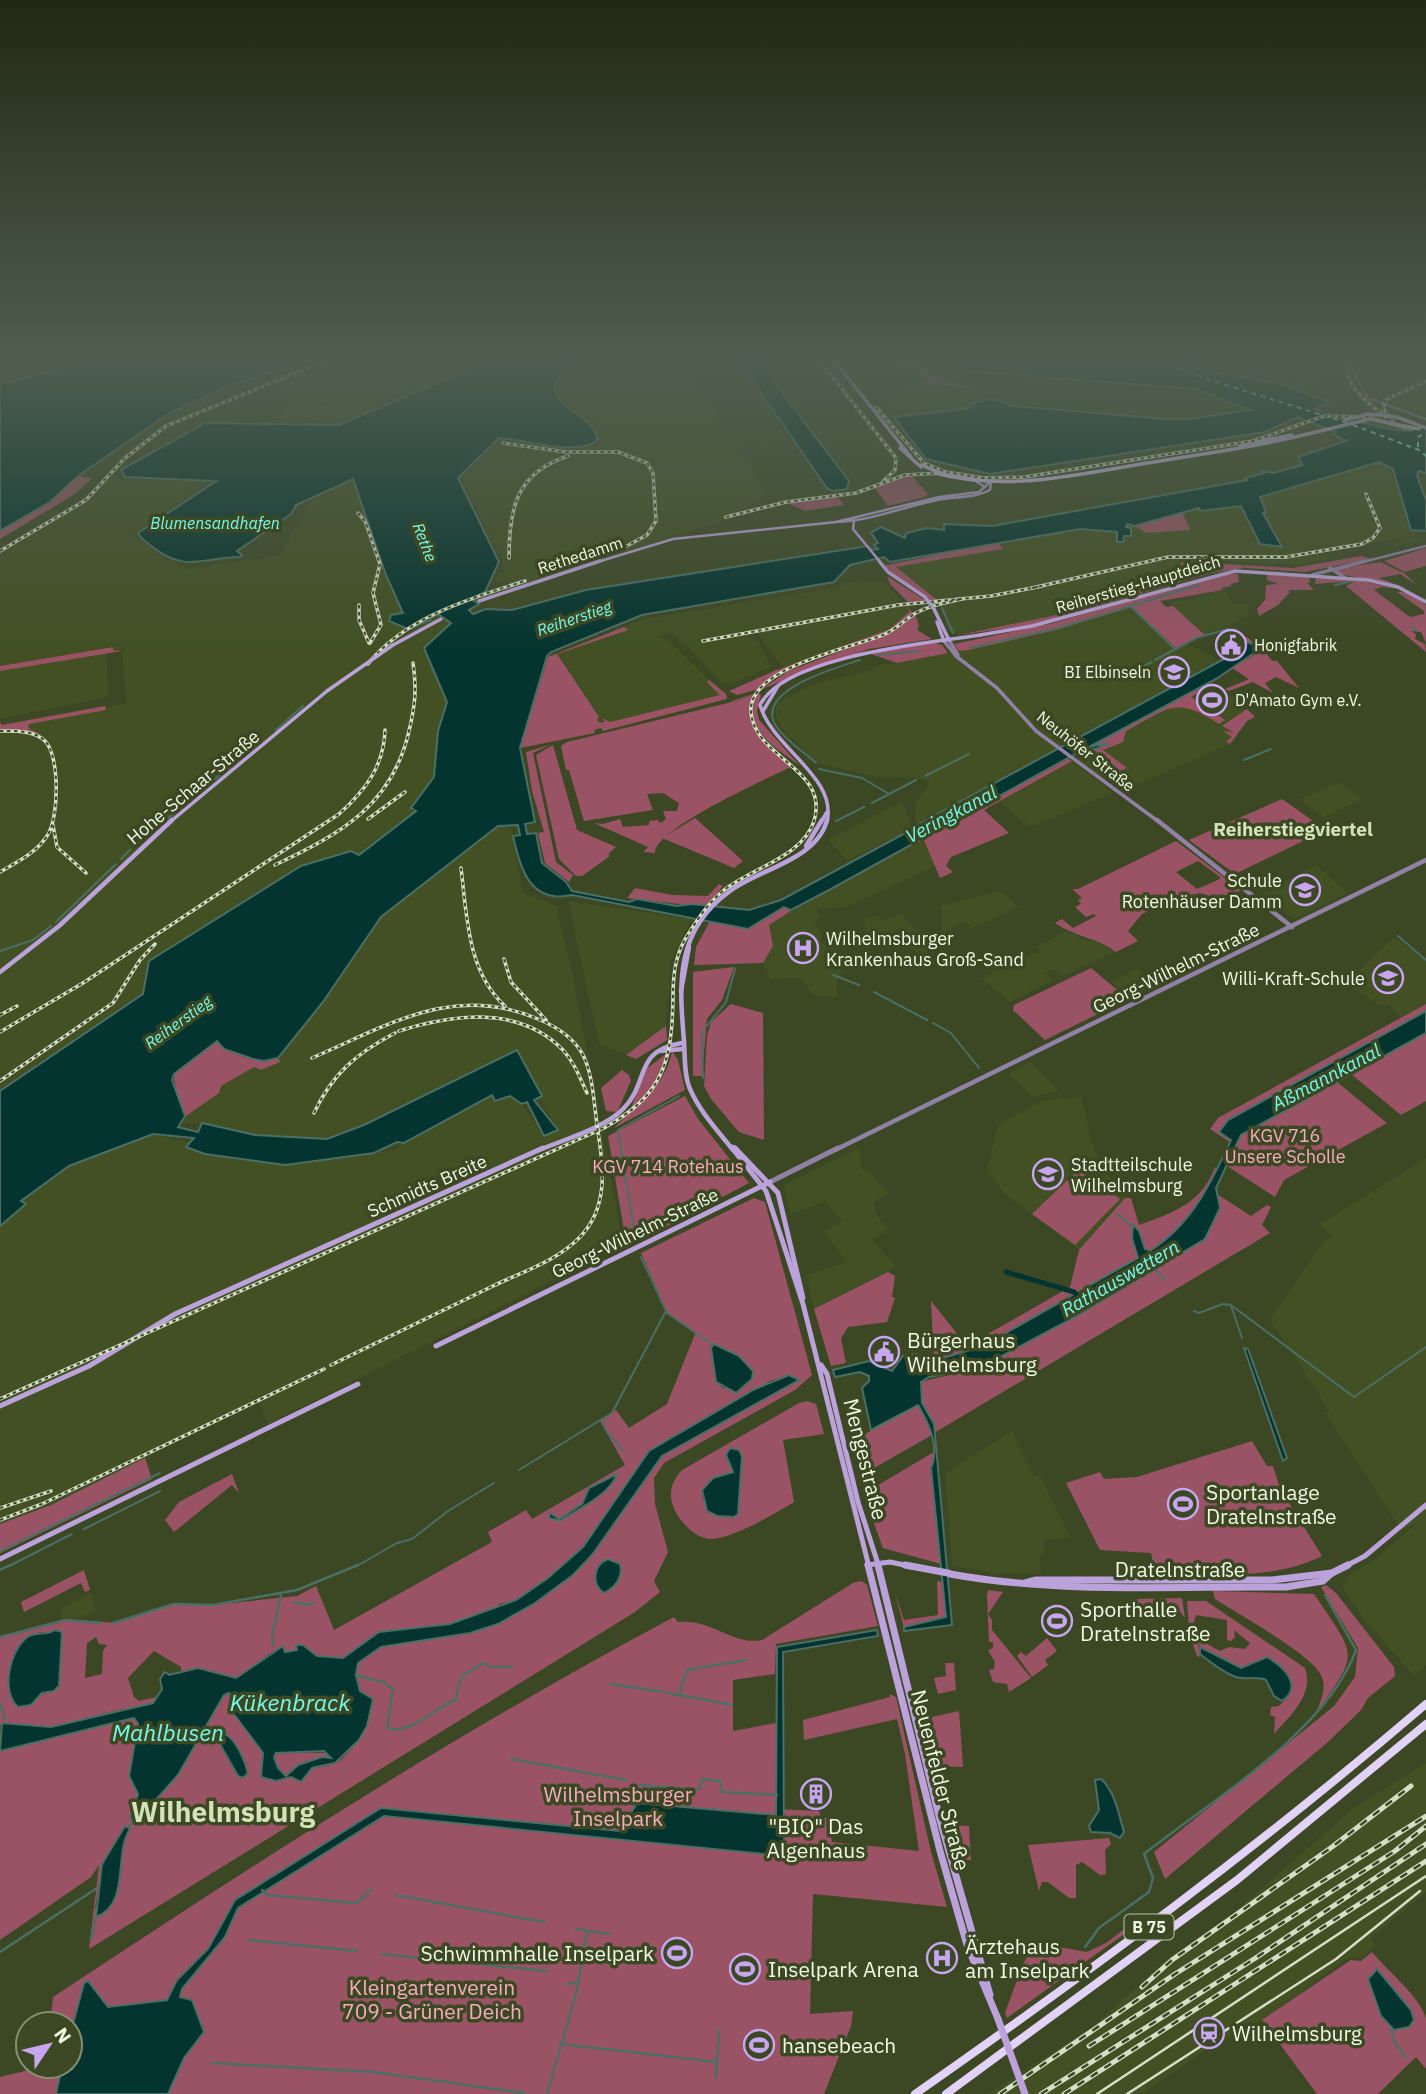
<svg xmlns="http://www.w3.org/2000/svg" width="1426" height="2094" font-family="'IBM Plex Sans',sans-serif">
<style>
.built{fill:#425024}
.green{fill:#9a5365;fill-rule:evenodd}
.water{fill:#04342f;stroke:#4b6f65;stroke-width:2;fill-rule:evenodd}
.lines{fill:none;stroke-linecap:round;stroke-linejoin:round}
.stream-far1{stroke:#4b6f65;stroke-width:2}
.stream{stroke:#4b6f65;stroke-width:2.5}
.canal{stroke:#04342f;stroke-width:5}
.ferry{stroke:#72fceb;stroke-width:2;stroke-dasharray:5 4.5;stroke-linecap:butt}
.tertiary-far3{stroke:#9081a5;stroke-width:2.5}
.tertiary-far2{stroke:#9081a5;stroke-width:3.5}
.tertiary-far1{stroke:#9081a5;stroke-width:4.5}
.tertiary{stroke:#9081a5;stroke-width:5}
.secondary-far4{stroke:#bba2db;stroke-width:2.5}
.secondary-far3{stroke:#bba2db;stroke-width:3.5}
.secondary-far2{stroke:#bba2db;stroke-width:4.5}
.secondary-far1{stroke:#bba2db;stroke-width:5}
.secondary{stroke:#bba2db;stroke-width:7}
.primary{stroke:#d9c0fa;stroke-width:3.5}
.trunk{stroke:#e2d2f8;stroke-width:8}
.tram{stroke:#d5dec6;stroke-width:2.5}
.rail-far1-casing{stroke:#d5dec6;stroke-width:3.5}
.rail-casing{stroke:#d5dec6;stroke-width:5}
.rail-far1{stroke:#3c4824;stroke-width:2;stroke-dasharray:3.5;stroke-linecap:butt}
.rail{stroke:#3c4824;stroke-width:2.5;stroke-dasharray:8;stroke-linecap:butt}
.secondary-bridge-far1{stroke:#bba2db;stroke-width:3.5}
.secondary-bridge{stroke:#bba2db;stroke-width:7}
.primary-bridge{stroke:#d9c0fa;stroke-width:3.5}
.labels{text-anchor:middle;dominant-baseline:central;stroke-width:7;stroke-linejoin:round;paint-order:stroke}
.far-water-label{font-size:16px;font-style:italic;fill:#72fceb;stroke:#3c4824}
.far-street-label{font-size:16px;fill:#f0f9e3;stroke:#3c4824}
.far-poi-label{font-size:16px;fill:#f0f9e3;stroke:#3c4824;text-anchor:start}
.shield{fill:#3c4824;stroke:#bac4aa;stroke-width:2}
.shield-label{font-size:16px;font-weight:bold;fill:#f0f9e3}
.street-label{font-size:18px;fill:#f0f9e3;stroke:#3c4824}
.poi-label{font-size:18px;fill:#f0f9e3;stroke:#3c4824;text-anchor:end}
.park-label{font-size:18px;fill:#f7abbc;stroke:#3c4824}
.water-label{font-size:19px;font-style:italic;fill:#72fceb;stroke:#3c4824}
.neighbourhood-label{font-size:19px;font-weight:bold;fill:#d3e3b8;stroke:#3c4824}
.near-poi-label{font-size:21px;fill:#f0f9e3;stroke:#3c4824;text-anchor:start}
.near-street-label{font-size:21px;fill:#f0f9e3;stroke:#3c4824}
.near-park-label{font-size:21px;fill:#f7abbc;stroke:#3c4824}
.near-water-label{font-size:23px;font-style:italic;fill:#72fceb;stroke:#3c4824}
.near-district-label{font-size:28px;font-weight:bold;fill:#d3e3b8;stroke:#3c4824}
</style>
<rect width="100%" height="100%" fill="#3c4824"/>
<g class="built">
<polygon points="0,358 108,358 0,384"/>
<polygon points="325,358 498,358 363,407 297,400 265,385 328,361"/>
<polygon points="582,358 689,358 684,360 762,487 762,496 746,509 754,510 476,600 473,598 494,588 511,584 495,581 498,573 504,572 502,561 462,478 499,441 576,450 601,444 603,438 611,439 600,431 596,422 569,405 559,393 559,382"/>
<polygon points="762,358 816,358 828,372 772,378"/>
<polygon points="1271,358 1341,358 1323,369 1321,377 1323,382 1270,373 1274,368 1267,366"/>
<polygon points="1358,358 1402,358 1391,363 1406,366 1426,358 1426,415 1369,394 1351,365"/>
<polygon points="915,383 969,387 991,395 968,401 904,407 890,403 887,398 890,390"/>
<polygon points="290,401 359,410 368,412 341,421 276,419"/>
<polygon points="1380,463 1389,468 1419,542 1406,544 1398,538 1323,553 1329,559 1298,565 1181,559 1180,568 1160,573 1153,580 1156,582 1053,616 959,634 950,632 940,605 933,596 896,567 1002,549 1002,544 1009,541 1059,533 1108,529 1130,536 1126,524 1146,530 1189,530 1182,511 1237,505 1242,507 1260,544 1281,547 1263,513 1266,511 1260,497"/>
<polygon points="110,473 120,479 209,482 133,534 162,558 189,569 280,555 311,501 353,478 386,575 403,614 393,623 408,629 438,614 451,622 451,626 441,631 442,634 424,648 447,702 438,731 434,777 412,808 417,811 359,855 351,851 301,866 144,994 0,1091 0,729 126,703 122,649 112,650 112,647 0,666 0,550 79,503"/>
<polygon points="864,580 866,583 882,580 911,611 891,629 783,668 757,632 745,634 758,642 771,667 730,684 723,684 687,646 670,633 658,636 670,642 724,695 600,725 553,655 644,619 840,587 846,583"/>
<polygon points="1226,592 1233,604 1248,605 1249,613 1233,625 1205,635 1170,603"/>
<polygon points="1129,608 1174,649 1186,643 1220,661 919,824 915,821 915,803 931,782 916,778 877,777 817,763 781,727 776,717 776,707 784,699 814,684 868,671 882,664 895,664 1063,628"/>
<polygon points="106,653 109,697 0,719 0,671"/>
<polygon points="1214,684 1248,710 1224,726 1238,733 1235,742 1133,786 1117,774 1104,780 1076,759 1088,753 1104,765 1126,768 1103,750 1125,738 1126,731 1161,712 1180,705 1196,709 1190,697"/>
<polygon points="1072,761 1113,793 1030,827 1000,802"/>
<polygon points="1339,782 1363,799 1324,817 1299,800"/>
<polygon points="901,802 914,828 848,860 828,840"/>
<polygon points="502,824 509,826 513,836 523,893 556,906 570,961 623,1245 268,1424 258,1402 51,1505 0,1524 0,1226 25,1205 21,1201 69,1166 152,1135 191,1142 188,1148 206,1154 274,1164 391,1151 502,1090 515,1093 542,1135 558,1130 513,1050 350,1136 285,1146 200,1124 181,1123 188,1112 219,1093 221,1086 254,1067 279,1062 278,1058 323,1002 382,917"/>
<polygon points="922,839 935,866 847,907 817,909 819,917 813,924 820,929 823,936 819,941 840,950 845,968 837,978 837,997 815,996 800,978 770,979 763,963 773,946 769,924"/>
<polygon points="1316,865 1348,893 1294,919 1259,895"/>
<polygon points="1000,891 1019,907 973,928 965,921 941,934 941,906"/>
<polygon points="568,901 691,919 671,961 666,1026 626,1055 599,1044"/>
<polygon points="901,914 934,946 933,959 922,958 905,941 866,942 864,920 875,915 883,921"/>
<polygon points="1066,931 1086,940 1106,943 1116,952 1062,976 1053,969 1045,973 1053,980 1009,1002 981,978 1041,951 1036,947"/>
<polygon points="1394,937 1426,959 1426,1004 1401,1017 1389,1005 1379,1005 1346,983"/>
<polygon points="1137,969 1156,985 1130,998 1111,982"/>
<polygon points="1031,1062 1055,1086 1060,1090 1032,1097 1008,1074"/>
<polygon points="1081,1097 1092,1144 1106,1172 1125,1198 1079,1250 1005,1194 987,1171 998,1125 1041,1101"/>
<polygon points="859,1148 862,1170 867,1169 889,1193 874,1202 876,1215 889,1230 872,1240 896,1267 814,1309 807,1275 847,1262 824,1232 842,1221 825,1202 790,1214 784,1185"/>
<polygon points="1426,1158 1426,1665 1414,1676 1365,1620 1342,1587 1348,1576 1374,1560 1416,1524 1402,1530 1325,1413 1330,1411 1270,1320 1323,1242 1332,1236 1319,1225"/>
<polygon points="1012,1431 1035,1477 1040,1476 1070,1538 1044,1540 1044,1552 1039,1560 1041,1574 997,1573 952,1566 945,1473"/>
<polygon points="91,1593 96,1610 82,1617 63,1618 60,1609"/>
<polygon points="1426,1763 1426,1892 1371,1938 1375,1945 1366,1954 1360,1958 1350,1957 1262,2020 1199,2055 1142,2094 988,2094 1094,2026 1169,1957 1221,1924 1355,1807"/>
</g>
<g class="green">
<polygon points="904,358 955,383 976,388 921,384 929,380 892,361"/>
<polygon points="911,475 928,494 925,497 888,506 874,487"/>
<polygon points="78,476 92,478 75,494 0,539 0,531 50,502"/>
<polygon points="837,496 844,505 805,511 787,503"/>
<polygon points="1182,511 1190,530 1147,533 1134,526"/>
<polygon points="998,542 1003,549 896,567 937,600 908,602 890,584 887,576 923,599 928,598 883,566"/>
<polygon points="1426,548 1426,566 1405,572 1384,561"/>
<polygon points="1361,556 1371,559 1305,572 1245,568 1243,565 1293,568"/>
<polygon points="1182,562 1242,565 1244,568 1212,573 1032,625 958,635 1052,616 1155,582 1152,579 1160,577 1160,573 1176,571"/>
<polygon points="1380,562 1404,573 1417,585 1400,574 1379,578 1406,588 1336,573 1336,569"/>
<polygon points="1226,573 1238,574 1239,582 1230,584 1232,586 1221,588 1223,590 1160,601 1166,607 1173,606 1205,635 1176,648 1132,607 1056,630 968,650 959,651 954,644 1053,623"/>
<polygon points="1267,573 1309,577 1310,582 1307,583 1314,590 1288,590 1290,592 1278,605 1259,616 1257,609 1265,600 1266,585 1278,584 1267,580"/>
<path d="M1316,578l42,2 39,9 -16,-2 -7,3 36,27 14,-3v-3l-27,-19c10,-2 21,7 29,13v38l-5,-11 -10,-1 5,3 -1,5 10,5 1,8 -80,-66 9,-5 -40,3z"/>
<polygon points="905,604 913,613 886,633 783,671 759,689 737,695 729,691 774,671 890,629 910,611"/>
<polygon points="915,614 919,625 917,630 932,639 869,649 762,689 788,671 889,633"/>
<polygon points="624,627 628,630 557,654 599,717 597,720 600,723 605,722 602,718 610,722 720,695 707,682 709,680 726,694 727,699 603,731 601,728 594,730 595,733 520,748 548,657"/>
<polygon points="1247,637 1254,643 1259,643 1272,661 1277,661 1299,688 1276,677 1265,683 1273,693 1253,682 1229,691 1225,689 1249,679 1232,668 1254,655 1255,647 1238,638"/>
<polygon points="935,643 942,645 948,653 897,663 871,654 887,648"/>
<polygon points="113,647 113,650 122,651 0,671 0,666"/>
<path d="M1208,683l4,2 -21,12 34,23 -6,4c-45,-29 -50,-15 -93,7l-3,11 -20,8 24,18 -16,6 -22,-21 -10,3 -3,-2z"/>
<path d="M755,693c-18,32 16,55 38,73 -25,12 -139,63 -138,87l-12,-1 5,-5 -54,-24 9,1 17,-5 3,8 26,-2v-4l8,-1 4,3 5,-4 -3,-8h14l2,-8 -16,-10 -16,1 6,16 -69,11 -15,-51h-3l-5,-24 6,-4 161,-39 23,-9 -20,10z"/>
<path d="M758,693l3,2 -4,16 2,9 41,46c-23,-17 -61,-39 -42,-73z"/>
<polygon points="105,706 106,710 29,724 28,728 42,735 30,731 0,729 0,722 2,725"/>
<polygon points="1247,709 1255,717 1247,721 1230,744 1226,741 1232,737 1223,731 1234,732 1222,726"/>
<polygon points="552,744 533,753 556,862 573,875 569,882 545,863 538,833 544,832 532,791 526,752"/>
<polygon points="553,745 577,830 616,847 608,854 610,856 582,876 576,876 559,859 536,755"/>
<polygon points="1068,759 1072,761 984,810 1009,833 951,857 946,866 953,872 940,878 923,838"/>
<polygon points="1282,799 1326,830 1235,874 1189,840"/>
<polygon points="695,818 743,861 734,868 662,838"/>
<path d="M1176,841l65,49 -17,11 -24,-8 -26,7 -32,14 -14,17 10,10 -22,11c-15,-13 -41,-15 -61,-29l7,-4 11,9 23,-12 -2,-2 -8,3 -11,-10 6,-3 -3,-4 4,-2 -10,-9h6zM1198,861l22,16v2l-23,10 -21,-17z"/>
<polygon points="719,884 723,886 706,907 627,898 635,888 672,895 708,896"/>
<polygon points="784,907 791,911 769,925 773,946 763,963 694,965 696,947 710,921 748,929"/>
<polygon points="734,967 722,1000 707,1019 702,1076 693,1076 693,972"/>
<polygon points="1091,968 1128,999 1045,1040 1013,1010 1014,1005"/>
<polygon points="731,1004 763,1013 764,1140 739,1132 711,1099 704,1086 707,1036 711,1022"/>
<polygon points="1426,1004 1426,1011 1228,1120 1230,1142 1210,1129 1218,1118"/>
<polygon points="666,1026 667,1040 636,1059 626,1055"/>
<polygon points="1426,1033 1426,1101 1401,1115 1351,1074"/>
<path d="M217,1041c14,14 41,24 61,17l2,4 -19,8 -7,-3 -33,19 -2,7 -33,23 -7,-12 -6,-30z"/>
<path d="M670,1051c-4,20 -18,50 -39,57l15,-39z"/>
<path d="M672,1051l6,9 7,30 -71,38c24,-25 51,-40 58,-77z"/>
<polygon points="622,1070 629,1075 631,1081 617,1112 606,1111 601,1088"/>
<polygon points="1337,1082 1387,1123 1284,1180 1275,1197 1227,1166 1241,1135"/>
<polygon points="685,1096 698,1119 749,1183 639,1241 624,1230 608,1136"/>
<path d="M1215,1167l2,3c-18,33 -35,60 -67,81l-5,-2 -12,-24 -1,13 6,20 -155,88 -49,15 -3,-60 36,45 103,-59 9,-37 46,-52h6l8,27c34,-12 63,-22 76,-58z"/>
<polygon points="1078,1170 1120,1199 1075,1245 1032,1214"/>
<polygon points="1217,1194 1251,1216 1267,1205 1271,1207 1262,1225 1270,1233 934,1433 934,1424 922,1403 920,1382 979,1368 1075,1317 1155,1270 1220,1208"/>
<path d="M754,1198l11,4 47,173 -17,15 -131,73 -10,15 1,26 13,48 -14,29 6,11 -25,20 -546,337 10,-84 -8,12 -91,63v-189l121,-31 1,-11 -71,18 -45,-2 -1,-2 -5,3v-90l64,-17 52,4 58,-19 39,1 84,-9 19,-10 18,44 158,-88 -4,-10 38,-22 6,9 93,-54 -25,-44 16,-11 13,18 38,-24 28,-70 -28,-22 -26,-59zM714,1353l25,3 14,19 -15,13h-15l-6,-5zM789,1375l2,11 -14,4 -115,66 -70,99 -19,20 -38,28 -37,21 -28,9 -90,14 -22,16 -2,12 4,16 13,8 -6,27 -8,14 -18,20 -13,6 -16,2 -11,13 -1,-17 22,-7 7,2 -1,-6h-53l1,12 11,13 -11,3 -15,-4 2,-24 -30,-40 -1,-17 -6,-3 -48,82 -42,47 2,-28 -9,-18 11,-65 13,-8 4,-6 -18,4 -5,-4 -6,-19 26,-27 27,16v4c21,-4 33,1 53,7 18,-6 30,-25 49,-31l2,5 13,-2 5,-5 14,11 26,2 36,-26 71,-8 50,-17 -1,-3 17,-4 32,-22 35,-31 66,-96 121,-70zM55,1630l4,56 -5,5 -41,12c-6,-25 -6,-58 21,-69 9,-4 13,1 21,-4zM96,1637l3,7 8,1 -4,6 -1,23 -17,4 2,-35zM125,1826l5,3 -9,24 -3,37 -23,19 7,-45z"/>
<polygon points="888,1272 895,1276 892,1297 895,1298 887,1322 848,1327 841,1338 846,1363 831,1366 814,1309"/>
<path d="M807,1401l9,3 8,30 -41,6 11,62c-18,11 -62,37 -83,37 -19,0 -41,-27 -40,-45 0,-10 5,-17 11,-24l117,-67zM742,1456l-4,58 -4,3 -25,-4 -7,-16 1,-9 13,-11 17,-5z"/>
<polygon points="918,1405 931,1426 932,1435 860,1476 854,1445 867,1433"/>
<path d="M1252,1441l15,25h6l7,22 42,68c-50,25 -110,18 -166,18l-5,-21 -51,-3 -34,-67 34,-11 4,7 33,-2z"/>
<polygon points="934,1452 931,1468 941,1564 883,1548 863,1494"/>
<polygon points="145,1458 152,1479 0,1553 0,1524 51,1505"/>
<polygon points="232,1474 239,1493 232,1485 174,1532 165,1520 179,1502"/>
<polygon points="84,1570 90,1590 85,1592 81,1583 24,1612 21,1602"/>
<path d="M862,1581l5,4 11,41 -102,18 -1,30 -42,6v51l43,-8v86l43,2 2,6 8,1 3,24 87,9 -14,-97 -8,-35 -93,21 -1,-20 87,-23v-3l6,3 35,155 16,55 -134,-13 -3,120 43,-3 -2,15 -27,68h-656l12,-30 24,-36 -15,-29 -81,8 -20,-26 -4,2 -14,52v-11h-20l3,-27c202,-134 407,-266 621,-380l4,5c36,-3 54,24 84,18l91,-57z"/>
<polygon points="937,1581 942,1582 946,1618 904,1628 895,1593 904,1620 938,1615"/>
<polygon points="1326,1585 1336,1593 1394,1667 1395,1676 1368,1698 1361,1710 1328,1742 1165,1879 1154,1852 1334,1706 1355,1677 1358,1648 1321,1587"/>
<polygon points="988,1590 1003,1592 988,1614 992,1620 992,1630 1031,1678 1009,1692 1007,1684 993,1682 989,1670 994,1669 995,1662 988,1650 993,1648 993,1642 989,1642 987,1596"/>
<path d="M1213,1591l101,3c45,67 45,56 0,123 5,-12 14,-28 7,-42 -10,-21 -83,-61 -106,-76z"/>
<polygon points="1182,1598 1185,1618 1176,1607 1137,1610 1137,1599"/>
<path d="M1187,1601h19l99,67c9,27 -14,47 -31,66l1,-17 -5,-2 1,-8 8,-1 8,-8 -8,-34 -12,-7 -26,11 -29,-13 -14,-11 2,13 -3,-1 -8,-22 31,17 9,-4 16,2 5,-6 -16,-13 1,7 -4,4 -4,-1v-20l-31,-5 -3,10 11,12 -15,-10z"/>
<polygon points="1047,1638 1057,1651 1045,1660 1048,1665 1032,1677 1017,1656 1021,1652 1026,1656"/>
<polygon points="945,1663 954,1663 956,1690 938,1694 934,1678 946,1676"/>
<polygon points="959,1711 963,1767 936,1766 923,1719"/>
<polygon points="950,1825 969,1826 971,1860 960,1860"/>
<polygon points="1109,1838 1111,1844 1105,1850 1106,1874 1100,1875 1082,1862 1076,1865 1076,1898 1069,1898 1048,1882 1042,1882 1039,1891 1028,1845"/>
<polygon points="1139,1918 1141,1922 1007,2018 1005,2013 1023,1964 1036,1943 1087,1952 1106,1943"/>
<path d="M1372,1952c13,17 49,45 54,67 0,15 0,35 0,50l-10,-12 -38,37h-61l-55,-74 89,-60 10,1z"/>
<polygon points="45,2066 62,2066 56,2094 0,2094 0,2077"/>
</g>
<g class="water">
<polygon points="108,358 312,358 225,387 168,414 78,476 50,502 0,531 0,384"/>
<path d="M496,358h83l-23,23 -1,11c12,22 34,22 43,47 -18,19 -74,0 -99,-1l-41,40 41,84 -14,30 -14,7 8,5 -10,6 4,4 13,-5 26,1 74,-20 282,-44 4,4 6,-1 -4,-4 4,-2 -7,-10 10,-6 24,11 1,-5 21,-5 17,2v-6l48,2 255,-46 -2,-2 19,-5 -2,-2 11,2 29,-8 -4,-8 48,-16 -13,-7 3,-2 -39,-15 -32,15 -275,42 -64,-15 -32,-42 76,-9 2,-4 20,-6 21,8 153,13h23l61,-9 -53,-21 -232,-18 -11,-5 26,-8h199l36,14 66,12 48,18 -14,7 39,14 6,-1c22,5 45,14 66,4v47l-7,-2 -2,4 9,25v31l-15,-1 -18,-61 -14,-7 -119,35 6,15 -3,1 19,34 -22,-3 -19,-38 -41,5 -1,-3 -65,18 -7,-2 -1,3 5,1v8h-7l-1,6h-6v-10l-37,-3 -190,33 -6,-5 -34,8 -16,17 -192,33 -91,37 -4,4 -27,92 15,74 -10,2 2,10 9,-1 6,30 24,19 6,9 57,11 8,-3 40,7 15,-2 57,6 32,-10 128,-69 11,-2 -1,-5 318,-172 6,-6 -1,-6 10,4 5,7 -41,28 -127,68 20,-4 -13,6 -10,-1 -255,141 -40,21 -7,-3 -36,22 -176,-34c-42,9 -51,-25 -59,-59l7,-1 -2,-10 -20,1 -117,91 -58,85 -45,56 -14,3 -11,-2 -29,-10 -7,-8 -43,33 -2,6 13,36 -7,11 20,5 4,-9 53,12 72,4 37,-14 153,-75 25,46 -8,4 24,30 -14,6 -17,-34 -5,2 -12,-8 -15,5 -3,-6 -88,48 -7,-1 -23,11 -89,12 -80,-11 -19,-7 8,-9 -41,-4 -84,32 -48,35 5,3 -26,22v-135l143,-97 6,-33 152,-95 50,-15 8,4 57,-44 -5,-3 23,-31 4,-46 9,-29 -23,-54 27,-25 -13,-9 -9,4 2,2 -23,9 -19,-8 2,-6 12,-2 -17,-38 -33,-96 -57,26 -5,9 -54,37 5,4 -2,2c-35,0 -54,16 -86,-9 -7,-5 -13,-9 -16,-15l78,-52 -91,-4 -4,-7 84,-47 134,2z"/>
<polygon points="737,358 761,360 771,378 849,481 847,489 832,491 826,487"/>
<path d="M1426,1011v22l-185,102 -25,53 4,20 -15,31 -130,78 -96,51 -50,9 -8,5 1,21 12,21 18,201 -48,6v-4l42,-10 -15,-149c9,-21 -2,-45 -13,-63l-47,25 -9,-42 7,-7v-5l-9,-4 -25,5 -2,-7 36,-9 23,10 11,-15 14,-2 10,7h7l49,-15 155,-88 -6,-20 1,-13 6,6 6,18 5,2c42,-27 61,-68 81,-111l-12,-8 9,-12z"/>
<polygon points="714,1344 739,1356 753,1371 752,1379 736,1393 716,1382 711,1348"/>
<polygon points="1244,1348 1248,1349 1287,1458 1283,1461"/>
<path d="M789,1375l10,5 -137,76 -70,99 -19,20 -38,28 -37,21 -28,9 -89,14 -23,16 -2,12 4,16 13,8 -6,27 -8,14 -24,23 -23,5 -11,14 -10,-5 -15,4 -15,-4 2,-24 -30,-40 -1,-17 -3,-3 -5,2 -46,80 -42,47 -6,-4 8,-24 -9,-18 9,-52 -4,-6 -134,33 2,-28 49,4 102,-24 9,-14 -2,-10 5,-7 4,3 29,-7 38,10 47,-32 2,6 12,-2 -1,-5h7l14,11 26,2 36,-26 71,-8 66,-24 32,-22 35,-31 66,-96 106,-62zM324,1751l7,7 -9,-1 -24,8 -12,11 -8,-8 -4,-11 2,-4z"/>
<polygon points="730,1448 739,1450 742,1456 738,1514 734,1517 717,1516 707,1511 702,1490 713,1478 733,1472 726,1455"/>
<path d="M617,1474c-7,21 -39,35 -57,47l-11,-3 1,-5 9,6 23,-15 7,-16z"/>
<path d="M608,1559l12,5c4,12 -5,24 -16,29 -13,-9 -11,-28 4,-34z"/>
<path d="M55,1630l7,2 -3,54 -5,5 -12,2 -11,12 -13,2c-18,-16 -8,-59 11,-71 10,-5 18,0 26,-6z"/>
<polygon points="877,1630 878,1636 783,1652 784,1856 384,1816 238,1908 225,1937 182,1989 180,1997 192,2000 204,2032 184,2058 168,2094 56,2094 62,2066 70,2066 70,2035 84,1983 88,1981 108,2007 167,2000 177,1980 208,1949 235,1900 381,1808 620,1831 637,1803 776,1815 777,1647"/>
<path d="M1200,1647l41,21 26,-11c16,9 37,29 15,44l-8,-5 -8,-16c-10,-4 -20,0 -30,-3 -12,-4 -26,-15 -36,-23z"/>
<path d="M225,1734c11,5 20,27 23,39l-5,5 -5,-2 -17,-30 -1,-6z"/>
<path d="M1101,1779c14,12 18,37 23,53l-4,6 -10,-5 -19,-1 -2,-6 10,-16 -4,-30z"/>
<path d="M125,1826l5,3c-17,25 1,75 -34,88l6,-53z"/>
<polygon points="1377,1969 1411,2010 1414,2020 1409,2027 1394,2030 1381,2016 1368,1979"/>
</g>
<g class="lines">
<g class="stream-far1">
<polyline points="1335,585 1353,581"/>
<polyline points="1131,607 1175,649"/>
<polyline points="942,608 953,633"/>
<polyline points="1412,627 1416,630"/>
<polyline points="970,648 1062,627 1199,585"/>
<polyline points="878,655 921,651"/>
<polyline points="1155,660 1196,638 1228,629"/>
<polyline points="1139,668 1152,662"/>
<polyline points="1113,681 1129,673"/>
<polyline points="276,730 303,706"/>
<polyline points="1244,760 1271,749"/>
<path d="M816,763c-12,-11 -31,-23 -40,-37 -23,-36 63,-59 84,-66"/>
<polyline points="819,769 862,778 889,794"/>
<polyline points="925,776 969,754"/>
<polyline points="197,794 255,746"/>
<polyline points="872,803 916,780"/>
<polyline points="836,821 864,807"/>
<polyline points="149,834 190,800"/>
<polyline points="121,859 130,850"/>
<polyline points="56,922 116,864"/>
<polyline points="1398,936 1426,960"/>
<polyline points="0,951 33,940 51,926"/>
<polyline points="833,975 859,985"/>
<polyline points="874,992 927,1020"/>
<polyline points="933,1023 951,1033 979,1068"/>
<polyline points="703,1078 702,1032 726,1002 735,969"/>
<polyline points="1116,1213 1132,1226"/>
<polyline points="635,1236 618,1130 679,1096"/>
<polyline points="641,1257 667,1313 713,1345"/>
<polyline points="1155,1270 1165,1280"/>
<polyline points="1231,1305 1354,1397 1426,1347"/>
<polyline points="1231,1306 1242,1338"/>
<polyline points="1194,1311 1199,1313 1223,1304 1230,1305"/>
<polyline points="604,1419 605,1429 622,1450"/>
<polyline points="519,1470 612,1413 666,1311"/>
<polyline points="84,1529 160,1491"/>
<polyline points="0,1551 160,1473"/>
<polyline points="7,1567 72,1534"/>
<polyline points="355,1567 397,1543 412,1539 448,1511 494,1483"/>
</g>
<g class="stream">
<polyline points="0,1570 10,1565"/>
<polyline points="294,1602 309,1605 314,1602"/>
<polyline points="113,1623 174,1604 213,1605 297,1590 358,1565"/>
<polyline points="0,1637 67,1620 101,1623"/>
<polyline points="273,1645 272,1635 281,1595"/>
<path d="M356,1675l29,8 8,6 -6,39c24,8 47,-21 69,-28 3,-26 6,-25 28,-37l7,4h21"/>
<polyline points="610,1684 664,1692"/>
<polyline points="668,1693 732,1705"/>
<polyline points="679,1695 687,1670 746,1660"/>
<polyline points="0,1703 5,1719"/>
<polyline points="512,1759 626,1780"/>
<polyline points="640,1785 698,1790 703,1779 720,1781 722,1792 777,1795"/>
<polyline points="129,1827 133,1821"/>
<polyline points="262,1890 267,1895 357,1903 371,1890"/>
<polyline points="396,1895 544,1922"/>
<polyline points="576,1929 610,1934"/>
<polyline points="91,1940 96,1917"/>
<polyline points="249,1940 357,1951"/>
<path d="M1085,1947l14,-19 50,-36 4,-14 -9,-24c67,-53 183,-123 212,-204l-31,-55"/>
<polyline points="0,1952 97,1888"/>
<polyline points="382,1954 547,1971"/>
<polyline points="582,1960 605,1963"/>
<polyline points="567,1984 576,1983"/>
<polyline points="1391,2029 1396,2045 1406,2057"/>
<polyline points="561,2044 717,2062 719,2031"/>
<polyline points="212,2063 374,2072 524,2093"/>
<polyline points="716,2078 717,2062"/>
<polyline points="547,2094 577,1990 587,1931"/>
</g>
<polyline class="canal" points="1006,1272 1074,1292 1080,1298"/>
<g class="ferry">
<polyline points="1153,358 1213,381 1348,423"/>
<polyline points="1353,425 1419,450 1426,456"/>
<polyline points="1418,447 1418,437 1426,432"/>
</g>
<g class="tertiary-far3">
<polyline points="1351,358 1350,367 1368,398 1426,419"/>
<polyline points="1359,563 1426,546"/>
</g>
<g class="tertiary-far2">
<polyline points="1330,568 1344,577"/>
<polyline points="1312,575 1366,561"/>
<polyline points="949,640 958,655"/>
<polyline points="944,641 956,656 997,688 1036,731 1159,822"/>
</g>
<g class="tertiary-far1">
<polyline points="1157,820 1292,927"/>
<polyline points="835,1150 1426,860"/>
</g>
<polyline class="tertiary" points="770,1182 838,1148"/>
<g class="secondary-far4">
<path d="M991,481l-1,9c-16,9 -36,6 -53,10 -34,7 -66,21 -101,22l103,-25 40,-5z"/>
<polyline points="977,482 985,487"/>
<polyline points="854,521 853,529 881,563"/>
<polyline points="594,563 673,539 836,522"/>
</g>
<g class="secondary-far3">
<polyline points="879,561 888,572 925,597"/>
<polyline points="479,601 600,561"/>
<polyline points="934,609 949,640"/>
<polyline points="937,622 944,641"/>
<polyline points="980,635 1032,626 1235,571 1368,580 1398,587 1426,602"/>
<polyline points="393,645 441,619"/>
<polyline points="763,711 778,686"/>
<polyline points="170,822 327,691"/>
<polyline points="821,822 827,812"/>
<path d="M827,822c11,-45 -55,-74 -67,-117 24,-49 169,-62 221,-70"/>
</g>
<g class="secondary-far2">
<polyline points="806,846 822,820"/>
<polyline points="0,972 59,926 172,820"/>
<polyline points="681,991 689,947"/>
<polyline points="659,1051 683,1049"/>
<polyline points="733,1147 737,1150"/>
<path d="M539,1150c24,-10 68,-23 85,-42 26,-27 9,-57 58,-65"/>
<path d="M733,1150c-15,-19 -33,-38 -43,-61 -6,-13 -5,-33 -6,-48 -5,-59 -9,-110 46,-150 29,-22 87,-31 97,-71"/>
</g>
<g class="secondary-far1">
<polyline points="732,1148 766,1191 803,1304 869,1567"/>
<polyline points="735,1148 778,1193 803,1298"/>
<polyline points="436,1346 770,1182"/>
<polyline points="821,1365 827,1374 858,1502 879,1567"/>
<polyline points="0,1406 89,1366 175,1314 543,1148"/>
<polyline points="0,1559 358,1384"/>
<polyline points="867,1565 890,1562 914,1567"/>
<polyline points="1344,1567 1365,1556 1426,1505"/>
</g>
<g class="secondary">
<polyline points="868,1565 940,1851 967,1945 998,2019"/>
<polyline points="878,1565 940,1820 990,1995"/>
<polyline points="905,1565 948,1573"/>
<path d="M950,1574c110,20 225,12 336,13l37,-6 9,-8"/>
<polyline points="1025,1583 1036,1580 1272,1580 1332,1573 1348,1565"/>
</g>
<g class="primary">
<polyline points="832,358 911,457"/>
<polyline points="1397,417 1426,428"/>
<polyline points="1240,445 1292,435"/>
<path d="M935,473c72,19 140,2 212,-10 57,-9 113,-17 169,-31"/>
</g>
<g class="trunk">
<path d="M915,2094c176,-123 348,-250 511,-390"/>
<polyline points="946,2094 1237,1880 1426,1724"/>
</g>
<g class="tram">
<polyline points="1097,2094 1426,1876"/>
<polyline points="1127,2094 1336,1959 1420,1891"/>
</g>
<g class="rail-far1-casing">
<g id="rail-far1">
<polyline points="818,358 896,458 895,470 883,481"/>
<path d="M1348,358c-8,26 20,45 38,59"/>
<polyline points="876,407 924,463 946,472 983,478 1024,477 1253,441 1324,416 1367,417 1410,429"/>
<polyline points="1393,420 1383,409 1385,400 1426,381"/>
<polyline points="503,443 566,452 618,452 647,463 653,473 656,521 647,535 625,547"/>
<polyline points="358,513 365,521 380,564 373,593 381,625 370,643"/>
<polyline points="726,517 786,502 856,493 905,475 941,473"/>
<polyline points="0,551 86,500 124,459 166,426 332,358"/>
<path d="M509,558c0,-50 7,-85 59,-102"/>
<polyline points="1032,588 1168,557 1286,557 1362,544 1373,538 1380,528 1366,494"/>
<polyline points="359,605 359,620 369,643"/>
<polyline points="703,641 898,605 991,596 1042,586"/>
<path d="M368,664c36,-46 103,-66 157,-83"/>
<path d="M0,731c15,0 35,-1 46,11 14,17 13,77 1,94 -11,17 -30,26 -47,36"/>
<polyline points="368,819 405,792"/>
<polyline points="53,825 57,847 86,873"/>
<path d="M275,865c65,-31 117,-59 134,-134 6,-25 8,-42 4,-68"/>
<path d="M461,868c6,48 6,103 44,138"/>
<polyline points="504,959 511,982 546,1020"/>
<polyline points="0,1015 17,1006"/>
<path d="M399,1031c55,-17 120,-26 164,19 11,12 17,28 24,43"/>
<path d="M0,1032l83,-49 256,-169c26,-23 45,-48 46,-84"/>
<path d="M312,1058c77,-33 141,-75 226,-39 17,7 36,19 45,36 11,22 11,53 15,77 6,37 10,76 -18,105 -23,24 -58,35 -87,49 -54,26 -108,53 -162,79"/>
<polyline points="0,1081 113,1003 140,960 155,944"/>
<path d="M314,1113c18,-39 43,-60 81,-80"/>
<path d="M0,1399l604,-271c59,-33 68,-65 69,-131 0,-21 2,-42 14,-61 10,-16 21,-33 36,-45 26,-22 80,-34 91,-70 16,-52 -58,-62 -63,-108 -5,-46 103,-65 134,-79 12,-5 20,-15 31,-21 14,-8 30,-10 45,-14"/>
<polyline points="0,1508 51,1491"/>
<polyline points="0,1520 42,1504 324,1369"/>
</g>
</g>
<g class="rail-casing">
<g id="rail">
<polyline points="1142,1987 1172,1960 1332,1847 1411,1786"/>
<polyline points="1089,2046 1395,1851 1426,1826"/>
<polyline points="1000,2094 1175,1974 1426,1816"/>
<polyline points="1041,2094 1254,1959 1426,1844"/>
<polyline points="1064,2094 1426,1861"/>
</g>
</g>
<use href="#rail-far1" class="rail-far1"/>
<use href="#rail" class="rail"/>
<g class="secondary-bridge-far1">
<polyline points="925,597 934,609"/>
<polyline points="327,691 393,645"/>
</g>
<polyline class="secondary-bridge" points="998,2019 1025,2094"/>
<g class="primary-bridge">
<polyline points="1345,420 1368,414 1397,417"/>
<polyline points="1316,432 1370,419 1419,429"/>
<polyline points="900,448 921,467"/>
<polyline points="921,465 945,475 975,480"/>
</g>
</g>
<linearGradient id="sky" x2="0" y2="1"><stop stop-color="#212814"/><stop offset="0.55" stop-color="#505e50"/><stop offset="1" stop-color="#505e50" stop-opacity="0"/></linearGradient>
<rect width="1426" height="651" fill="url(#sky)"/>
<defs>
<g id="civic-ring" transform="scale(1.575)"><circle r="9.5" fill="#3c4824" stroke="#c7a6ef" stroke-width="1.5"/><path d="M-.6-6.5H3V-4.5H.6V-3L4-1V1h2V6H-6V1h2V-1L-.6-3ZM-1.2 2.5V6h2.4V2.5Z" fill="#c7a6ef"/></g>
<g id="university-ring" transform="scale(1.575)"><circle r="9.5" fill="#3c4824" stroke="#c7a6ef" stroke-width="1.5"/><path d="M0-5L7-2L0 1L-7-2ZM-4 1L0 2.5L4 1V4Q0 6-4 4Z" fill="#c7a6ef"/></g>
<g id="stadium-ring" transform="scale(1.575)"><circle r="9.5" fill="#3c4824" stroke="#c7a6ef" stroke-width="1.5"/><path d="M0-5a6.5 5 0 1 0 0 10a6.5 5 0 1 0 0-10ZM-3.5-1.8h7v3.6h-7Z" fill="#c7a6ef"/></g>
<g id="school-ring" transform="scale(1.575)"><circle r="9.5" fill="#3c4824" stroke="#c7a6ef" stroke-width="1.5"/><path d="M0-5L7-2L0 1L-7-2ZM-4 1L0 2.5L4 1V4Q0 6-4 4Z" fill="#c7a6ef"/></g>
<g id="hospital-ring" transform="scale(1.575)"><circle r="9.5" fill="#3c4824" stroke="#c7a6ef" stroke-width="1.5"/><path d="M-5-5h3v3.5h4V-5h3V5h-3V1.5h-4V5h-3Z" fill="#c7a6ef"/></g>
<g id="building-ring" transform="scale(1.575)"><circle r="9.5" fill="#3c4824" stroke="#c7a6ef" stroke-width="1.5"/><path d="M-4-6H4V6H1V3H-1V6H-4ZM-2.5-4.3h1.7v1.8h-1.7ZM.8-4.3h1.7v1.8H.8ZM-2.5-1h1.7V.8h-1.7ZM.8-1h1.7V.8H.8Z" fill="#c7a6ef"/></g>
<g id="station-ring" transform="scale(1.575)"><circle r="9.5" fill="#3c4824" stroke="#c7a6ef" stroke-width="1.5"/><path d="M-3-6H3Q5-6 5-4V2Q5 4 3 4L4.5 6H3L1.5 4h-3L-3 6H-4.5L-3 4Q-5 4-5 2V-4Q-5-6-3-6ZM-3.5-4v3h7v-3ZM-3.5 1v1.5H-2V1ZM2 1v1.5H3.5V1Z" fill="#c7a6ef"/></g>
</defs>
<g fill-rule="evenodd">
<use href="#civic-ring" x="1231" y="645"/>
<use href="#university-ring" x="1174" y="672"/>
<use href="#stadium-ring" x="1212" y="700"/>
<use href="#school-ring" x="1305" y="890"/>
<use href="#hospital-ring" x="803" y="948"/>
<use href="#school-ring" x="1388" y="978"/>
<use href="#school-ring" x="1048" y="1174"/>
<use href="#civic-ring" x="884" y="1352"/>
<use href="#stadium-ring" x="1183" y="1504"/>
<use href="#stadium-ring" x="1057" y="1621"/>
<use href="#building-ring" x="816" y="1794"/>
<use href="#stadium-ring" x="677" y="1953"/>
<use href="#hospital-ring" x="942" y="1958"/>
<use href="#stadium-ring" x="745" y="1969"/>
<use href="#station-ring" x="1209" y="2033"/>
<use href="#stadium-ring" x="759" y="2045"/>
</g>
<g class="labels">
<g class="far-water-label">
<text x="215" y="523">Blumensandhafen</text>
<text transform="translate(425 542) rotate(69)">Rethe</text>
<text transform="translate(574 618) rotate(-19)">Reiherstieg</text>
<text transform="translate(178 1022) rotate(-36)">Reiherstieg</text>
</g>
<g class="far-street-label">
<text transform="translate(580 555) rotate(-18)">Rethedamm</text>
<text transform="translate(1138 584) rotate(-16)">Reiherstieg-Hauptdeich</text>
<text transform="translate(1086 751) rotate(38)">Neuhöfer Straße</text>
</g>
<g class="far-poi-label">
<text x="1254" y="645">Honigfabrik</text>
<text x="1151" y="672" text-anchor="end">BI Elbinseln</text>
<text x="1235" y="700">D'Amato Gym e.V.</text>
</g>
<rect class="shield" x="1124.5" y="1914.5" width="49" height="25" rx="5"/>
<g class="shield-label">
<text x="1149" y="1927">B 75</text>
</g>
<g class="street-label">
<text transform="translate(193 787) rotate(-40)">Hohe-Schaar-Straße</text>
<text transform="translate(1176 968) rotate(-26)">Georg-Wilhelm-Straße</text>
<text transform="translate(427 1186) rotate(-24)">Schmidts Breite</text>
<text transform="translate(635 1233) rotate(-26)">Georg-Wilhelm-Straße</text>
</g>
<g class="poi-label">
<text x="1282" y="880">Schule<tspan x="1282" dy="21">Rotenhäuser Damm</tspan></text>
<text x="826" y="938" text-anchor="start">Wilhelmsburger<tspan x="826" dy="21">Krankenhaus Groß-Sand</tspan></text>
<text x="1365" y="978">Willi-Kraft-Schule</text>
<text x="1071" y="1164" text-anchor="start">Stadtteilschule<tspan x="1071" dy="21">Wilhelmsburg</tspan></text>
</g>
<g class="park-label">
<text x="1285" y="1135">KGV 716<tspan x="1285" dy="21">Unsere Scholle</tspan></text>
<text x="668" y="1166">KGV 714 Rotehaus</text>
</g>
<g class="water-label">
<text transform="translate(951 814) rotate(-28)">Veringkanal</text>
<text transform="translate(1326 1077) rotate(-28)">Aßmannkanal</text>
<text transform="translate(1120 1278) rotate(-30)">Rathauswettern</text>
</g>
<g class="neighbourhood-label">
<text x="1293" y="829">Reiherstiegviertel</text>
</g>
<g class="near-poi-label">
<text x="907" y="1340">Bürgerhaus<tspan x="907" dy="24">Wilhelmsburg</tspan></text>
<text x="1206" y="1492">Sportanlage<tspan x="1206" dy="24">Dratelnstraße</tspan></text>
<text x="1080" y="1609">Sporthalle<tspan x="1080" dy="24">Dratelnstraße</tspan></text>
<text x="816" y="1826" text-anchor="middle">"BIQ" Das<tspan x="816" dy="24">Algenhaus</tspan></text>
<text x="965" y="1946">Ärztehaus<tspan x="965" dy="24">am Inselpark</tspan></text>
<text x="654" y="1953" text-anchor="end">Schwimmhalle Inselpark</text>
<text x="768" y="1969">Inselpark Arena</text>
<text x="1232" y="2033">Wilhelmsburg</text>
<text x="782" y="2045">hansebeach</text>
</g>
<g class="near-street-label">
<text transform="translate(866 1459) rotate(76)">Mengestraße</text>
<text x="1180" y="1569">Dratelnstraße</text>
<text transform="translate(941 1780) rotate(76)">Neuenfelder Straße</text>
</g>
<g class="near-park-label">
<text x="618" y="1794">Wilhelmsburger<tspan x="618" dy="24">Inselpark</tspan></text>
<text x="432" y="1987">Kleingartenverein<tspan x="432" dy="24">709 - Grüner Deich</tspan></text>
</g>
<g class="near-water-label">
<text x="290" y="1702">Kükenbrack</text>
<text x="168" y="1732">Mahlbusen</text>
</g>
<g class="near-district-label">
<text x="223" y="1811">Wilhelmsburg</text>
</g>
</g>
<g transform="translate(49 2045) rotate(55)"><circle r="33" fill="#3c4824" stroke="#848f70" stroke-width="2"/>
<path d="M0-5L12 26L0 18L-12 26Z" fill="#c7a6ef"/>
<text y="-10" font-size="19" font-weight="bold" text-anchor="middle" fill="#f0f9e3">N</text>
</g>
</svg>
